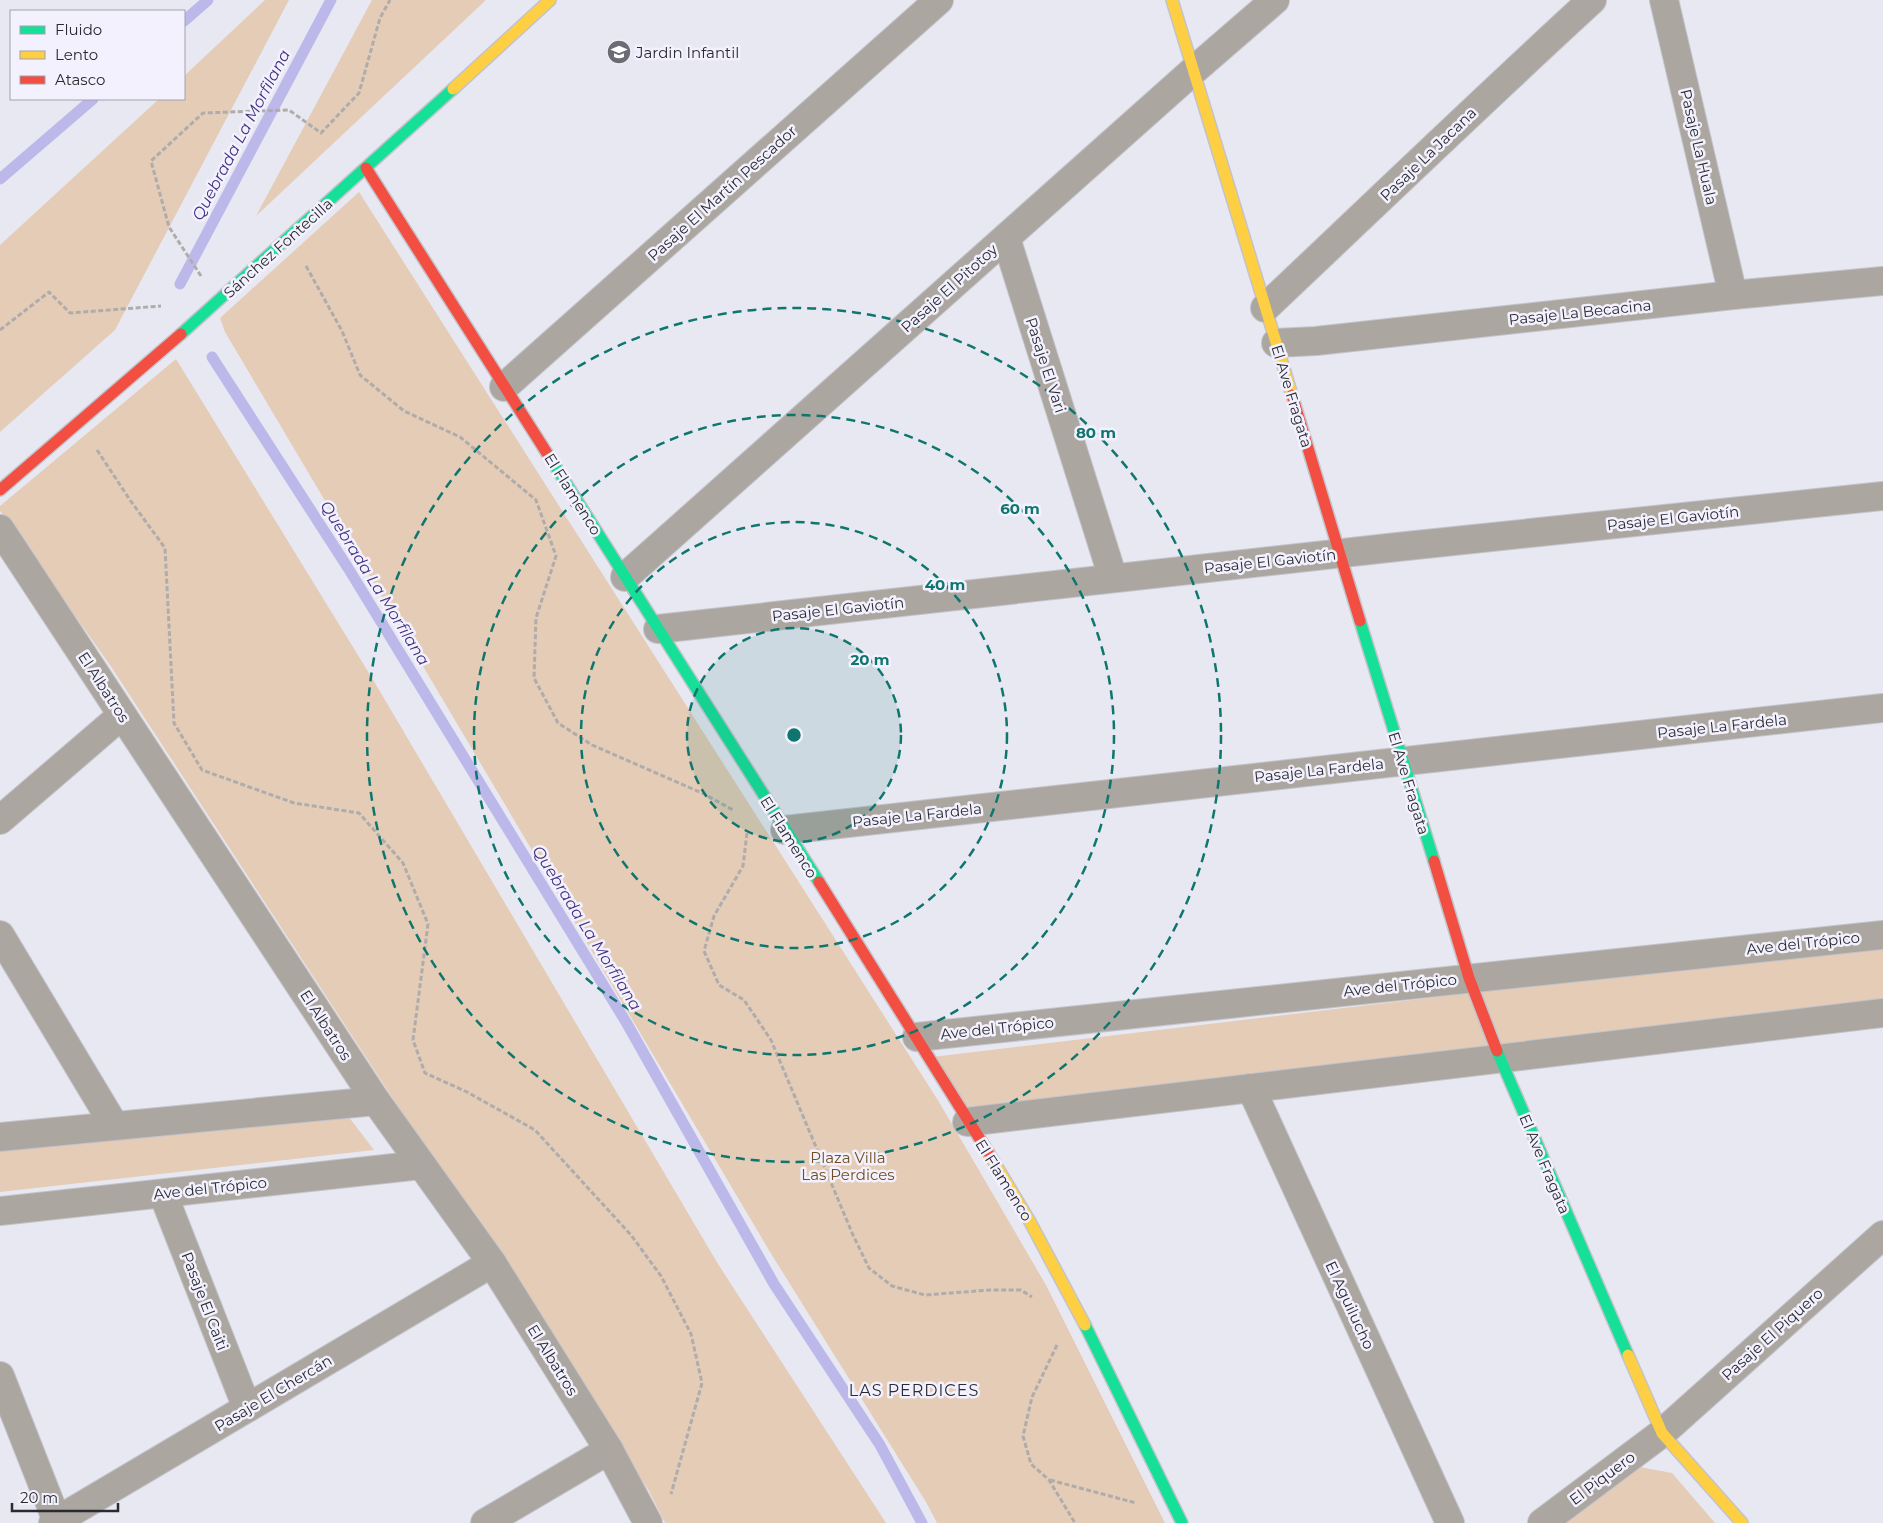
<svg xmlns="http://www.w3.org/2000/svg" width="1883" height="1523" font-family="Montserrat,sans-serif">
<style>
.green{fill:#e4ccb7}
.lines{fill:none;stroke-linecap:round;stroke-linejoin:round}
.stream{stroke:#bdb8ea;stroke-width:11}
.street-casing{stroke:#c3c3cb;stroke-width:30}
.fast-casing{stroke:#c3c3cb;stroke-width:14}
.slow-casing{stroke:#c3c3cb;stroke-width:14}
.jam-casing{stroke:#c3c3cb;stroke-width:14}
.path{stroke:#afacab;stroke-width:3;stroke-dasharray:5 2.5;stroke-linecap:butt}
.street{stroke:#aca6a0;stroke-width:28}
.fast{stroke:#16e098;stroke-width:11}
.slow{stroke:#ffcf43;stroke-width:11}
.jam{stroke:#f24e42;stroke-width:11}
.ring{fill:none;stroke:#0f766e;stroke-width:2.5;stroke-dasharray:9 6}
.labels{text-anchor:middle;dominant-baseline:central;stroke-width:5;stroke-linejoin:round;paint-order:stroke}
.poi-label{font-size:15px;fill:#2a2a31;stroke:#f2f1fd;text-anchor:start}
.street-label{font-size:15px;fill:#2a2a31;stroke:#f2f1fd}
.park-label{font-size:15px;fill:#714e22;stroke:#f2f1fd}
.water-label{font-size:16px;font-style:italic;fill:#433180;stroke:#f2f1fd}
.neighbourhood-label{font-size:16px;letter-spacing:1px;fill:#2a2a31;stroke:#f2f1fd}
.centre{fill:#0f766e;stroke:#f2f1fd;stroke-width:2.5}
.ring-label{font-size:15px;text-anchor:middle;font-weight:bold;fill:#0f766e;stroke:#f2f1fd;stroke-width:5;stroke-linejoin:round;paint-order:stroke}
</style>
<rect width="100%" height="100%" fill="#e8e8f2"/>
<g class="green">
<polygon points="265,0 289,0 115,330 0,432 0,245 159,99 184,99 184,76"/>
<polygon points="372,0 486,0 256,216"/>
<polygon points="359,192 939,1102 1046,1285 1165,1523 937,1523 926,1502 770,1252 225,332 220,318"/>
<polygon points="176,359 372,678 718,1264 886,1523 665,1523 649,1491 110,665 0,511 0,506"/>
<polygon points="1883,944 1883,1004 970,1113 932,1057"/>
<polygon points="345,1112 374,1150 0,1192 0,1151"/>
<polygon points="1629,1465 1672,1473 1715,1523 1551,1523"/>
</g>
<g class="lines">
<g class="stream">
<polyline points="184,21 208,0"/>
<polyline points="0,179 93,99"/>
<polyline points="180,284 331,0"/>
<polyline points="212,357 348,568 626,1022 774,1284 880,1445 922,1523"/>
</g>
<g class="street-casing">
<g id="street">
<polyline points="1664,0 1733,295"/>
<polyline points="1006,238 1113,578"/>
<path d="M1265,308c109,-103 217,-207 327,-308"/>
<polyline points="1276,343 1316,341 1733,295 1883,281"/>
<polyline points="504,387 939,0"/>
<polyline points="0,529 376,1101 492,1263 609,1450 648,1523"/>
<polyline points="625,577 1193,71 1275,0"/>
<polyline points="658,629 1397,547 1883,496"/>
<polyline points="0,820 122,715"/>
<polyline points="785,830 1883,708"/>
<polyline points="0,935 114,1125"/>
<polyline points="917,1037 1883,935"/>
<polyline points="1251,1088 1450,1523"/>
<polyline points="967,1122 1883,1013"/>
<polyline points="0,1137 376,1101"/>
<polyline points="163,1194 247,1408"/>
<polyline points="0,1211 421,1165"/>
<polyline points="0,1376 57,1521"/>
<polyline points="53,1523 492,1263"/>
<polyline points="485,1523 609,1450"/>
<polyline points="1542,1523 1662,1433 1883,1235"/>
</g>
</g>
<g class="fast-casing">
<g id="fast">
<polyline points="181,334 453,89"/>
<polyline points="550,458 819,882"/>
<polyline points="1360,621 1434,861"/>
<polyline points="1497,1051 1628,1355"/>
<polyline points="1085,1325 1182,1523"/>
</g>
</g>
<g class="slow-casing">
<g id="slow">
<polyline points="1172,0 1292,395"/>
<polyline points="453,89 550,0"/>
<polyline points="988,1152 1029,1220 1085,1325"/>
<polyline points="1628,1355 1662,1433 1742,1523"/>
</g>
</g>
<g class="jam-casing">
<g id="jam">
<polyline points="366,168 550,458"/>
<polyline points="1292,395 1360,621"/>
<polyline points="0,490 181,334"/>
<polyline points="1434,861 1469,978 1497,1051"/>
<polyline points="819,882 988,1152"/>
</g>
</g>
<g class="path">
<polyline points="306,266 342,331 360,375 404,411 460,437 536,500 556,556 536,618 534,678 558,723 592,745 704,794 733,810"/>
<polyline points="201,276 169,227 151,161 203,113 289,110 321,133 359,93 380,18 390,0"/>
<polyline points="0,330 49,292 70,313 161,306"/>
<polyline points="97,450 130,500 165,548 174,723 202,770 294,803 359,813 403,863 428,924 413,1040 425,1073 467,1092 535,1130 631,1235 661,1276 691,1334 702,1383 671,1494"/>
<polyline points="747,833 743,866 714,916 704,951 719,985 744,1000 771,1040 853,1235 869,1268 892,1286 925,1295 990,1290 1021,1290 1032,1297"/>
<polyline points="1057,1345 1032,1397 1023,1436 1031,1464 1049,1480 1075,1523"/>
<polyline points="1050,1480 1136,1503"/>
</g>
<use href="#street" class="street"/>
<use href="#fast" class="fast"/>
<use href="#slow" class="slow"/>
<use href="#jam" class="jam"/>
</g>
<circle cx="794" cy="735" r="107" fill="#0f766e" fill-opacity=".12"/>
<g class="ring">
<circle cx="794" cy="735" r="107"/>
<circle cx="794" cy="735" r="213"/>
<circle cx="794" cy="735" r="320"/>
<circle cx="794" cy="735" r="427"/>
</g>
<defs>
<g id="school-disc" transform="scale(1.25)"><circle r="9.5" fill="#6c6c75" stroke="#f2f1fd"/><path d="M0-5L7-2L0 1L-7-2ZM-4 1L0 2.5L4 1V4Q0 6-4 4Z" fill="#fff"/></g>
</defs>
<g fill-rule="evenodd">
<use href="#school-disc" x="619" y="52"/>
</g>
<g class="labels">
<g class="poi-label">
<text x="636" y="52">Jardin Infantil</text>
</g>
<g class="street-label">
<text transform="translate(1699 147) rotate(77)">Pasaje La Huala</text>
<text transform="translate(1428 154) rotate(-44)">Pasaje La Jacana</text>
<text transform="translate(722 193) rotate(-42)">Pasaje El Martín Pescador</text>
<text transform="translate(278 248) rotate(-42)">Sánchez Fontecilla</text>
<text transform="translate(949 288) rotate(-42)">Pasaje El Pitotoy</text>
<text transform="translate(1580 312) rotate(-6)">Pasaje La Becacina</text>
<text transform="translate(1046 365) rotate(72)">Pasaje El Vari</text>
<text transform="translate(1292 396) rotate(73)">El Ave Fragata</text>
<text transform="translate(573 494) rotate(58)">El Flamenco</text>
<text transform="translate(1673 518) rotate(-6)">Pasaje El Gaviotín</text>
<text transform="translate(1270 561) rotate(-6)">Pasaje El Gaviotín</text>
<text transform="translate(838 609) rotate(-6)">Pasaje El Gaviotín</text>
<text transform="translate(104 687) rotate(57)">El Albatros</text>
<text transform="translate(1722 726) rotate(-6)">Pasaje La Fardela</text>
<text transform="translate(1319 770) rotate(-6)">Pasaje La Fardela</text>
<text transform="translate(1409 783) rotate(73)">El Ave Fragata</text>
<text transform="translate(917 815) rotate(-6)">Pasaje La Fardela</text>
<text transform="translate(789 837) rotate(58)">El Flamenco</text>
<text transform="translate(1803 943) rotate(-6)">Ave del Trópico</text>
<text transform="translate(1400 985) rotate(-6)">Ave del Trópico</text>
<text transform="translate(326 1025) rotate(57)">El Albatros</text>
<text transform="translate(997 1028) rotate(-6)">Ave del Trópico</text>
<text transform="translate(1545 1164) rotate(67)">El Ave Fragata</text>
<text transform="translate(1004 1180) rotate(58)">El Flamenco</text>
<text transform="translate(210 1188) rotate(-6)">Ave del Trópico</text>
<text transform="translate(205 1301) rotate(69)">Pasaje El Caiti</text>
<text transform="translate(1350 1305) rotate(65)">El Aguilucho</text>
<text transform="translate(1772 1334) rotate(-42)">Pasaje El Piquero</text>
<text transform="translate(553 1360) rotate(58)">El Albatros</text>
<text transform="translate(273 1393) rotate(-31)">Pasaje El Chercán</text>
<text transform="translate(1602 1478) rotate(-37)">El Piquero</text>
</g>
<g class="park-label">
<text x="848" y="1157">Plaza Villa<tspan x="848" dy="17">Las Perdices</tspan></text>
</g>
<g class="water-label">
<text transform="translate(241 135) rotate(-62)">Quebrada La Morfilana</text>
<text transform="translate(375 583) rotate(58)">Quebrada La Morfilana</text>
<text transform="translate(587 928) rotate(58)">Quebrada La Morfilana</text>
</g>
<g class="neighbourhood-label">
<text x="914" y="1390">LAS PERDICES</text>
</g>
</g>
<circle cx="794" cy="735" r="8" class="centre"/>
<g class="ring-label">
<text x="1096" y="438">80 m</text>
<text x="1020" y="514">60 m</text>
<text x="945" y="590">40 m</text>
<text x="870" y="665">20 m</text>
</g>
<rect x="10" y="10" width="175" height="90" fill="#f2f1fd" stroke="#a2a1ab"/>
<rect x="20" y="26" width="25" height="8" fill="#16e098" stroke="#a2a1ab"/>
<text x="55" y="35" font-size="15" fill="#2a2a31">Fluido</text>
<rect x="20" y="51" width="25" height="8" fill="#ffcf43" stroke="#a2a1ab"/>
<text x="55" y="60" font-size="15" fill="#2a2a31">Lento</text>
<rect x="20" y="76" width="25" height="8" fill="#f24e42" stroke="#a2a1ab"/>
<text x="55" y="85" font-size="15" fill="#2a2a31">Atasco</text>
<path d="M12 1503v8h106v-8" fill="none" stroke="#2a2a31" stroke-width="2.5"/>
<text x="20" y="1503" font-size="15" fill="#2a2a31" stroke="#f2f1fd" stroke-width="4" paint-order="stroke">20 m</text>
</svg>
